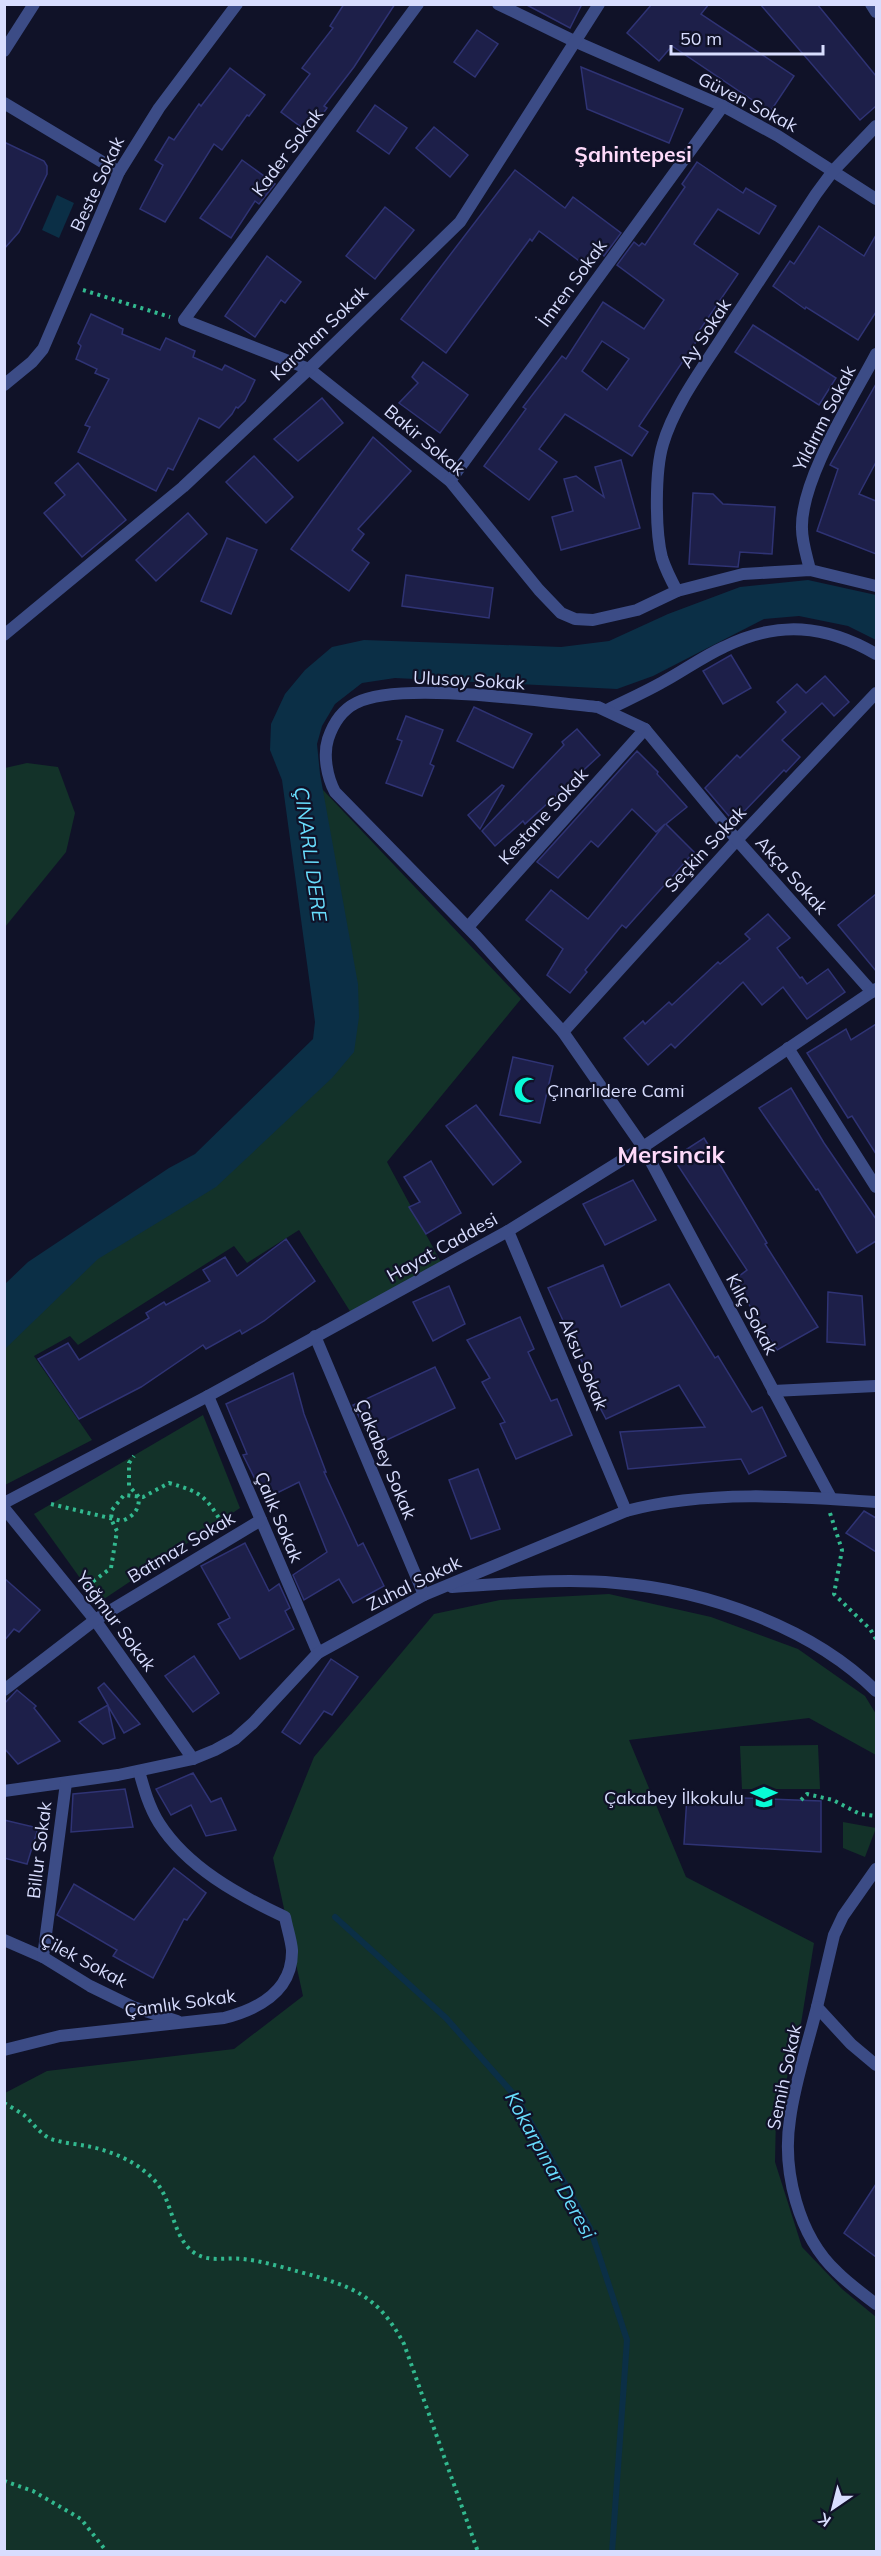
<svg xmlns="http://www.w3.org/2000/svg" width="881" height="2556" font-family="Mulish,sans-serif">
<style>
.green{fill:#133229}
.water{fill:#0b2f46}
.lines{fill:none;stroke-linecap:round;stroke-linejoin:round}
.stream{stroke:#0b2f46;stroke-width:6}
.building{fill:#1d1f49;stroke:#2f3374;stroke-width:1.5;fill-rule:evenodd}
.path{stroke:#32b98f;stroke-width:4;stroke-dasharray:3 4.5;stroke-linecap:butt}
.minor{stroke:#3c4c86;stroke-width:12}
.labels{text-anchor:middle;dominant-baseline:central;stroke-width:4.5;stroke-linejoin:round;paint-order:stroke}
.street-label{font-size:18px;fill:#d8ddfe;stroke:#101228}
.poi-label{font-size:18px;fill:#d8ddfe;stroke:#101228;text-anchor:start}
.water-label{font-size:20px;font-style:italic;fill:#68ddfd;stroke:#101228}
.quarter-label{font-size:21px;font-weight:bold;fill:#fedafa;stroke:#101228}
.district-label{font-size:24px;font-weight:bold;fill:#fedafa;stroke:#101228}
</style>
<rect width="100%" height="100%" fill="#101228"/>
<g class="green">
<polygon points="289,754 521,999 387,1162 443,1266 353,1316 299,1230 247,1263 234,1246 78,1345 70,1336 34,1356 92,1440 5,1485 5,1322 321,1054"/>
<polygon points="27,763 58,767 75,813 66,852 5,927 5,768"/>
<polygon points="203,1415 240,1508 98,1603 34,1514"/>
<polygon points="609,1594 711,1617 798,1649 865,1696 876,1714 876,1755 809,1718 629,1740 686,1877 814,1943 799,2036 776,2116 775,2162 802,2247 842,2289 876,2317 876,2551 5,2552 5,2093 47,2071 234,2049 303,1996 273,1858 314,1757 434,1614 500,1600"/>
<polygon points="818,1745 820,1789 742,1789 740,1746"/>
<polygon points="843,1822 876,1828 865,1857 843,1848"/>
</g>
<g class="water">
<polygon points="57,195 74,203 59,238 42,230"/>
<polygon points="808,580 876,595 876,640 848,626 799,616 764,619 653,676 617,689 395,678 362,683 335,704 322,726 317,744 320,774 358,984 359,1017 354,1052 332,1078 216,1187 98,1259 5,1349 5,1284 28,1262 169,1168 195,1154 313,1039 315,1022 282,780 270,750 271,724 285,694 305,670 332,647 364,640 561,647 609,641 668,614 740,587"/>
</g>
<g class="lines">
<polyline class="stream" points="335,1917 446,2018 517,2098 590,2228 627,2340 612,2552"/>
</g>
<g class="building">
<polygon points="344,4 395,4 354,67 324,106 327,108 309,133 281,112 310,74 302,68 333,28 330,26"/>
<polygon points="525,4 582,4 570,28"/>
<polygon points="652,4 709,4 701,14 794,76 770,112 672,46 659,61 627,33"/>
<polygon points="760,4 817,4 876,76 876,106 860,120"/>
<polygon points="477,30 498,44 475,77 454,62"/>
<polygon points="581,67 683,109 669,143 587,109"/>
<polygon points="230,68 265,95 249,116 247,115 222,150 214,144 165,222 140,209 163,165 155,160 169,137 174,140 199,104 201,106"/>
<polygon points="375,105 407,128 389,154 357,131"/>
<polygon points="434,127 468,155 450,177 416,148"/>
<polygon points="4,142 44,161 47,166 47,174 19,232 4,249"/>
<polygon points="242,160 275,184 259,204 255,201 231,238 200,218"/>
<path d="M697,162l46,31 3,-5 30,18 -17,28 -41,-25 -23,33 -1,2 44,30 -41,60 3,2 -61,90 9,6 -16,24 -67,-42 -26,35 18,13 -28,38 -45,-34 42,-57 -3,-2 39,-51 4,3 37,-57 41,27 20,-29 -47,-35 17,-23 5,4 3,-3 3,2 40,-58 -3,-3zM602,341l27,18 -22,31 -25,-19z"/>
<polygon points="515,170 565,208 573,197 621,233 604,256 601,254 590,269 539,231 532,241 530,239 446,353 401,319"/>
<polygon points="385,207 414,230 375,279 346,256"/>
<polygon points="819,226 864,256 876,235 876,312 858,340 806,307 805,309 773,286 790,261 794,264"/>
<polygon points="267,256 301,282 285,303 281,300 255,337 225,316"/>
<polygon points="91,314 123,329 122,334 160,350 166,338 195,351 193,357 222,370 225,365 255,380 245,401 238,408 236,407 232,414 219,428 199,418 173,470 168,468 156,491 78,452 90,427 85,425 109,379 95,373 97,369 76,359 81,346 78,343"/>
<polygon points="753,325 836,378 819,405 735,352"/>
<polygon points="423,362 468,395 440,433 399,403 418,383 412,377"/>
<polygon points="876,384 876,462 859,494 876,501 876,554 817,531 838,469 830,465"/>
<polygon points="322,398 343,423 298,461 274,439"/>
<polygon points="373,437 411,471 358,529 364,534 352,550 369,563 349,591 291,549"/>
<polygon points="254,456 293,497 266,523 226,482"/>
<polygon points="621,460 640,528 561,550 552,517 573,511 564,479 576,476 604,497 595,467"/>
<polygon points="78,463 126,520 82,557 44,513 65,495 55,483"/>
<polygon points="693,493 713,494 723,504 775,507 772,554 740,552 738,567 689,564"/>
<polygon points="188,513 207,534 156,581 136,560"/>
<polygon points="227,538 257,550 231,614 201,601"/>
<polygon points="406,575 493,588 489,618 402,606"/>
<polygon points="731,655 751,688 723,704 703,671"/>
<polygon points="825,676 849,702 834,716 822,703 782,740 800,757 786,772 784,770 734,822 705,788 737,755 740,758 786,712 777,702 797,684 806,693"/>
<polygon points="474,707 532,734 513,768 457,741"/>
<polygon points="406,716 443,730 430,764 434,766 422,796 386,783 402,741 397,739"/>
<polygon points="577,729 600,755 525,824 523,821 495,846 482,831 564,745 562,742"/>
<polygon points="637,751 658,772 657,774 687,807 666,824 694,852 626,928 622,925 585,970 587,972 570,993 547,975 563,949 526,920 551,890 588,919 665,824 656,832 632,809 598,847 591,841 558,878 537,862"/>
<polygon points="502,785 504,786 480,829 468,815"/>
<polygon points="876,894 876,971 838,925"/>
<polygon points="768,914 790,938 777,948 800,978 802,977 807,984 828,969 845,992 807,1019 783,987 762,1005 743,982 675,1048 671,1044 648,1065 624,1038 643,1021 645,1024 669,1002 672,1005 718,962 720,964 750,939 745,934"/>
<polygon points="876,1024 876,1154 852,1116 848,1118 807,1053 846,1029 851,1040"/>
<polygon points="513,1057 553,1066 540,1123 500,1115"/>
<polygon points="791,1088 824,1143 876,1219 876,1241 857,1253 818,1189 816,1190 759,1108"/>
<polygon points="476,1105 521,1162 493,1185 446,1126"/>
<polygon points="704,1138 767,1243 765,1244 818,1327 777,1350 734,1280 747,1270 673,1158"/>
<polygon points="431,1161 461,1213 426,1234 409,1207 420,1202 404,1177"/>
<polygon points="633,1180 656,1220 605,1245 583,1204"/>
<polygon points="286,1239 315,1281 264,1321 242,1334 240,1330 206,1349 203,1345 141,1387 79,1419 38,1359 68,1343 79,1360 149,1318 146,1313 164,1302 166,1305 210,1281 203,1270 225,1257 237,1276"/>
<polygon points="603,1265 621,1307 669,1284 715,1358 718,1356 752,1412 762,1407 786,1456 749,1474 741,1459 628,1469 620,1432 705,1427 679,1385 606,1419 585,1379 589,1377 548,1288"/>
<polygon points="449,1286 465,1324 433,1341 413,1302"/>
<polygon points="828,1292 862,1296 865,1345 827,1342"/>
<polygon points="520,1317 534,1349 528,1352 551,1401 557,1399 572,1435 516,1459 500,1424 505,1422 482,1382 490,1378 467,1340"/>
<polygon points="435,1367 455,1408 374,1446 353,1405"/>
<polygon points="293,1373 304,1414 326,1472 324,1472 358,1546 363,1543 384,1586 353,1603 339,1579 304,1600 293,1575 327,1552 299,1482 265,1499 243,1455 247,1454 226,1404"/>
<polygon points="478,1469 500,1529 471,1539 449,1480"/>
<polygon points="864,1511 876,1518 876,1552 846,1533"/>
<polygon points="245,1543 269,1591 279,1584 290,1608 285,1611 294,1629 240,1659 218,1624 230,1618 201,1566"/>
<polygon points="4,1578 40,1610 19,1632 14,1629 4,1641"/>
<polygon points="194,1656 219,1693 193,1712 165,1676"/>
<polygon points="331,1659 358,1677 332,1715 324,1711 300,1744 282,1732"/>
<polygon points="104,1683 140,1724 124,1733 108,1706 115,1738 103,1744 79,1722 108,1705 98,1688"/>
<polygon points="17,1690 36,1706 34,1708 60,1741 18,1764 4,1748 4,1704"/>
<polygon points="193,1773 211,1802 221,1798 236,1830 206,1836 191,1805 171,1815 156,1789"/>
<polygon points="125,1789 133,1827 71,1832 73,1794"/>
<polygon points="687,1796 821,1801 821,1852 684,1844"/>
<polygon points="4,1820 38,1828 27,1864 4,1858"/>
<polygon points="174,1868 206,1893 187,1920 184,1919 153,1978 113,1956 117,1950 57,1915 74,1884 134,1920"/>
<polygon points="876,2184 876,2257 844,2233"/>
</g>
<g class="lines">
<g class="path">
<polyline points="83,290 170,317"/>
<path d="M51,1504l71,17c12,-5 17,-11 17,-24l-10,-11v-23l5,-7"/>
<polyline points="830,1513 842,1550 834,1594 870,1629 876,1639"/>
<path d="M87,1586l24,-18 6,-37 -6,-12 1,-9 12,-15 19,2 26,-14c32,9 37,13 54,42"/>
<polyline points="801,1800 807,1794 833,1800 860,1814 876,1816"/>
<path d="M4,2103c7,4 14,8 20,12 9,8 16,19 27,24 12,4 25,5 36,7 25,5 51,16 68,35 19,20 17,61 43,74 14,7 30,2 45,4 19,2 39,8 57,13 52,14 78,23 104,72l74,208"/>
<polyline points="4,2481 33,2491 81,2519 107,2552"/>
</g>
<g class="minor">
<polyline points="418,4 184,320 309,369 450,481 539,590 561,613 575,619 593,620 637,610 677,591 743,574 810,570 876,586"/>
<polyline points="498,4 574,41 723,106 778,136 876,199"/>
<polyline points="871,4 876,12"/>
<polyline points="4,51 34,4"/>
<polyline points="4,103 119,172"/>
<polyline points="4,385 32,362 43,349 119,172 159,108 237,4"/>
<polyline points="450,481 723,106"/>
<path d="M810,570c-3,-13 -8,-28 -8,-41 -2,-49 51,-131 74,-175"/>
<path d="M677,591c-6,-11 -11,-21 -15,-33 -7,-27 -7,-88 1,-114 11,-38 39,-75 60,-108 31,-47 62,-94 93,-142l17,-23 43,-45"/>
<polyline points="4,635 183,487 309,369 460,222 599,4"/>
<path d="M607,710c18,-9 36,-17 54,-27 21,-11 41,-26 63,-36 54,-27 102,-22 152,7"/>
<polyline points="468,927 645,729"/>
<polyline points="563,1032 737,840 876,693"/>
<polyline points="788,1048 876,1187"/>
<polyline points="508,1231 626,1511"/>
<polyline points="315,1336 424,1595"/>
<polyline points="773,1391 876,1386"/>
<polyline points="208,1396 318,1653"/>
<path d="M831,1498l-188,-351 -80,-115 -86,-95 -142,-145c-8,-15 -12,-37 -7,-53 5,-15 14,-29 28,-36 43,-23 188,-1 242,4l47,22 92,111 135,152"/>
<polyline points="4,1503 208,1396 508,1231 643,1147 876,989"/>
<polyline points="4,1508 95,1620 193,1759"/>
<path d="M452,1587c54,-3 109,-9 164,-4 90,7 196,44 260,108"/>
<polyline points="4,1690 95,1620 261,1520"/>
<path d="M4,1791l114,-16 75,-16 22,-9 20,-11 18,-16 65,-70 106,-58 202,-84c79,-21 169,-15 250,-9"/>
<polyline points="876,1869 843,1916 834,1935 817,2007 851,2044 876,2065"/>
<polyline points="4,1940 43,1957 90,1986 133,2007 177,2021"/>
<polyline points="43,1957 66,1783"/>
<path d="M817,2007c-9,37 -22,74 -27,112 -8,51 8,117 47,153 12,12 26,22 39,32"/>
<path d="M4,2050l56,-14 164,-18c35,-9 69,-27 68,-68 -1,-11 -5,-22 -7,-33 -47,-22 -98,-50 -126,-94 -10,-16 -15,-34 -20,-52"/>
</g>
</g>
<defs>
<g id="mosque-bare" transform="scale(2.07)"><path d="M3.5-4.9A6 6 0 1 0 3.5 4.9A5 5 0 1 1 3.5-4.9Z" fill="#08fbd7" stroke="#101228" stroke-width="2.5" paint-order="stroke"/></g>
<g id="school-bare" transform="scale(2.07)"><path d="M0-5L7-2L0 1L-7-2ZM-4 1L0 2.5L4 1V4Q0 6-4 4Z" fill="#08fbd7" stroke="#101228" stroke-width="2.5" paint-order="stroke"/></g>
</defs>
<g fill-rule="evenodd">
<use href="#mosque-bare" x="527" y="1090"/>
<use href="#school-bare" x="764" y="1797"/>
</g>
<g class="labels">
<g class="street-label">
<text transform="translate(748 102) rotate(27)">Güven Sokak</text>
<text transform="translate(287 152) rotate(-53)">Kader Sokak</text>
<text transform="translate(97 184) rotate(-65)">Beste Sokak</text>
<text transform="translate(572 283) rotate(-54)">İmren Sokak</text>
<text transform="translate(319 333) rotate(-44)">Karahan Sokak</text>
<text transform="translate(705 333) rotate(-57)">Ay Sokak</text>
<text transform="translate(824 418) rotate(-63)">Yıldırım Sokak</text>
<text transform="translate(425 440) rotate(40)">Bakir Sokak</text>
<text transform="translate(469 680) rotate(3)">Ulusoy Sokak</text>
<text transform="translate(543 816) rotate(-48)">Kestane Sokak</text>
<text transform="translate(705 849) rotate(-47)">Seçkin Sokak</text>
<text transform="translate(792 875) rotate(48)">Akça Sokak</text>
<text transform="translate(442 1247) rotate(-29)">Hayat Caddesi</text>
<text transform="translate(752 1314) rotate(62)">Kılıç Sokak</text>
<text transform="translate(584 1364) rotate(67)">Aksu Sokak</text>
<text transform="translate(386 1459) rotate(67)">Çakabey Sokak</text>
<text transform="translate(279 1517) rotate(67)">Çalık Sokak</text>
<text transform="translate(181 1547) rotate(-31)">Batmaz Sokak</text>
<text transform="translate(414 1583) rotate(-26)">Zuhal Sokak</text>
<text transform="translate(116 1621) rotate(53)">Yağmur Sokak</text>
<text transform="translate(39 1850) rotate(-83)">Billur Sokak</text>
<text transform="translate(84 1960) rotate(28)">Çilek Sokak</text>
<text transform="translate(180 2003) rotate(-8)">Çamlık Sokak</text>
<text transform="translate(784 2077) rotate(-78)">Semih Sokak</text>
</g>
<g class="poi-label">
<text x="547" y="1090">Çınarlıdere Cami</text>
<text x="744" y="1797" text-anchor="end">Çakabey İlkokulu</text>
</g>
<g class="water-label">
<text transform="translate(311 854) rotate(82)">ÇINARLI DERE</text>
<text transform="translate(551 2165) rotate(61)">Kokarpınar Deresi</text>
</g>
<g class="quarter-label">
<text x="633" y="154">Şahintepesi</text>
</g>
<g class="district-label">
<text x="671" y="1154">Mersincik</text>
</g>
</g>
<rect width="881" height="2556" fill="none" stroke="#d8ddfe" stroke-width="12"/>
<g transform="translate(833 2508) rotate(215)" stroke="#101228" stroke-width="4.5" paint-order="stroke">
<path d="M0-4.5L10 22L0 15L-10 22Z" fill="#d8ddfe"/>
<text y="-9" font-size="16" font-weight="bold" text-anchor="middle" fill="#d8ddfe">K</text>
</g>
<path d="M671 45v9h152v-9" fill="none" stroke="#d8ddfe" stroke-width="3"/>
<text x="680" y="45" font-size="18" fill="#d8ddfe" stroke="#101228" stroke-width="4.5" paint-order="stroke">50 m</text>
</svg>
